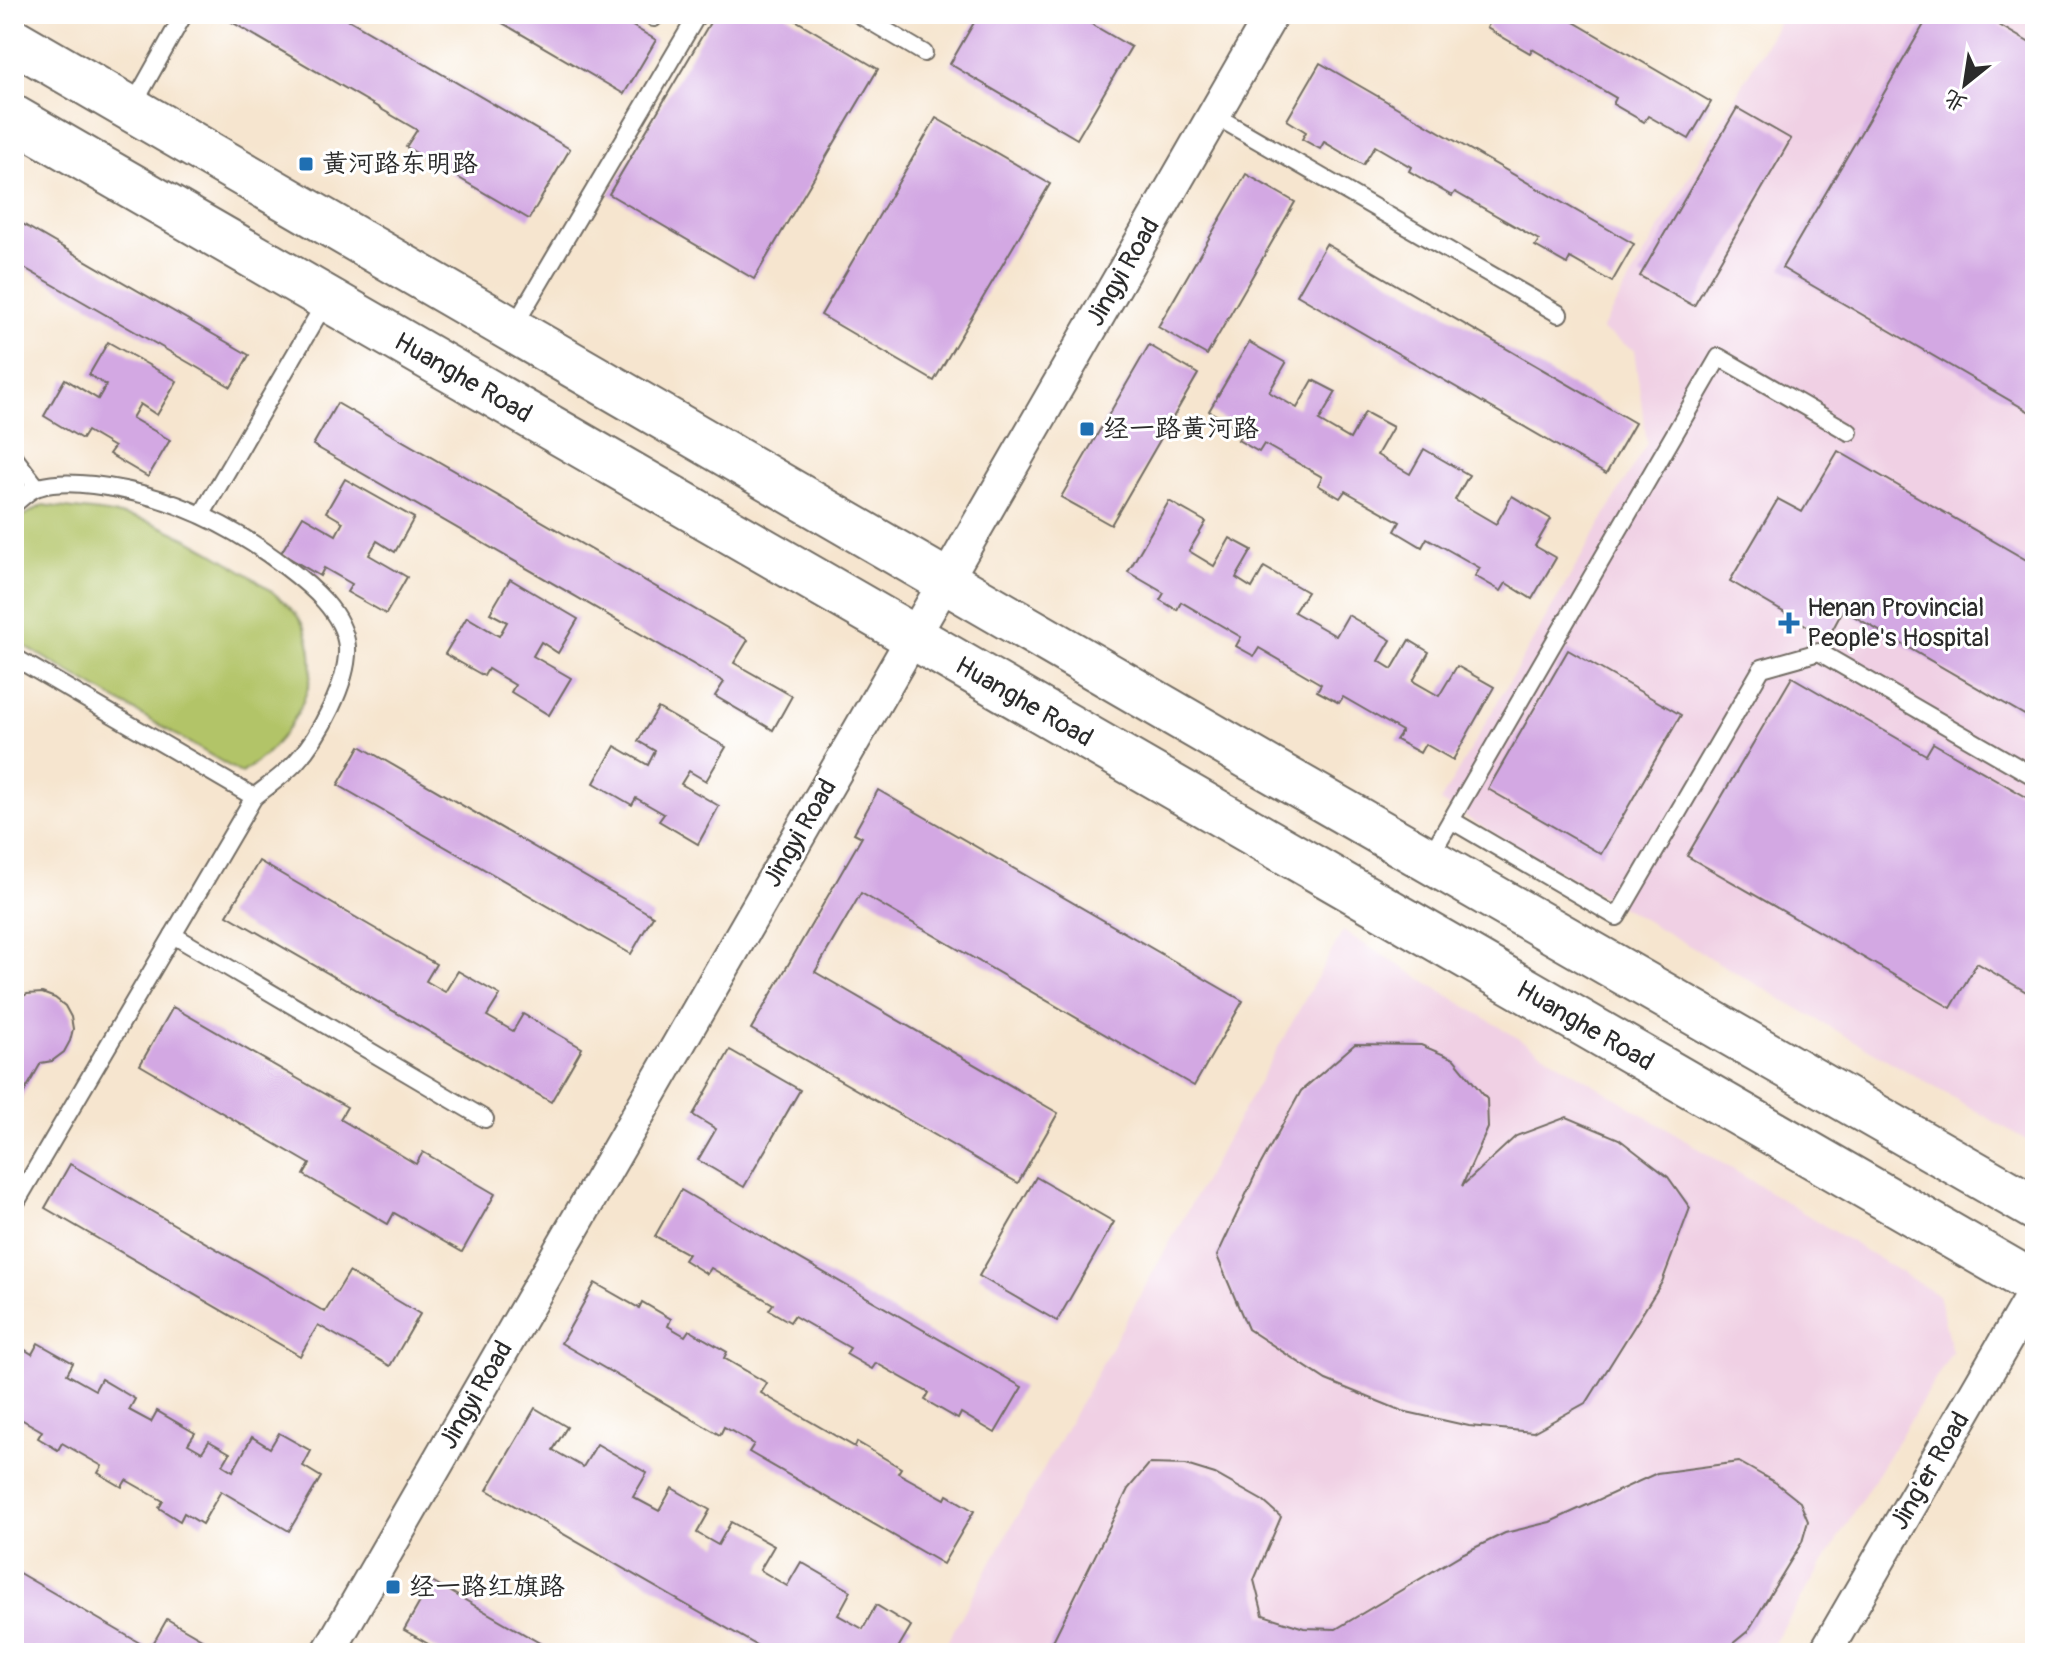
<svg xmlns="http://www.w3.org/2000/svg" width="2049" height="1667" font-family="Pangolin,'LXGW WenKai TC',sans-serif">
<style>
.built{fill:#f0d0e4}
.green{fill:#b2c467;stroke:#6e7849;stroke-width:2}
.building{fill:#d3a8e3}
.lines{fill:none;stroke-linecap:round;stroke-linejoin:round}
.service-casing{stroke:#726c64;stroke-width:20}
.minor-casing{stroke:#726c64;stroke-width:36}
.secondary-casing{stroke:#726c64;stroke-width:48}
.service{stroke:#fff;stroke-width:16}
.minor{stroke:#fff;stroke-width:32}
.secondary{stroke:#fff;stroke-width:44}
.poi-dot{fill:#1f6fb2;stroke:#fff;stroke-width:3}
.labels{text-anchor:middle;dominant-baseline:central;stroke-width:6;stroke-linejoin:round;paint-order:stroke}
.poi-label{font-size:26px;fill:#2b2b2b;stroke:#fff;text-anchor:start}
.street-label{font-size:26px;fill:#2b2b2b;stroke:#fff}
</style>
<rect width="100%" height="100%" fill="#fff"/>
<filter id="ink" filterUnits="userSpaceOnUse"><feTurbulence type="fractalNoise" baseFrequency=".0125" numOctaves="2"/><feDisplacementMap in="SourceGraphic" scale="16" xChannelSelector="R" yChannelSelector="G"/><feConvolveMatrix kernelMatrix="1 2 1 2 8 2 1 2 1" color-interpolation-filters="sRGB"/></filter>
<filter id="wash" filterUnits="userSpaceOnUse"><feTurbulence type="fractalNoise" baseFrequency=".006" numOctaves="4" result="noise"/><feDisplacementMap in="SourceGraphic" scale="32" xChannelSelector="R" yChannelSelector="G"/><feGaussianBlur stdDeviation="1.8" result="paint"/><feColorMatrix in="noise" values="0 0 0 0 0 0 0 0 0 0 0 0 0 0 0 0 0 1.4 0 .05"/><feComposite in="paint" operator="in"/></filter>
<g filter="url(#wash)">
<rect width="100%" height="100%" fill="#f6e5cf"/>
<g class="built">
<polygon points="1783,14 2035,14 2035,1145 1440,802 1647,443 1634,350 1601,330"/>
<polygon points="1343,931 1938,1295 1952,1352 1768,1653 941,1653"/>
</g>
<path class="green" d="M43,505c32,5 66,6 97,14 39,11 129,63 155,94 17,20 20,52 13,75 -11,35 -36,66 -67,85l-227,-133v-119z"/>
<g id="blocks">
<g class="building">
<polygon points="218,14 339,14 570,149 529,219 406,147 417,130"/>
<polygon points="487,14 612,14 656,40 624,94"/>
<polygon points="715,14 785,14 878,69 754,279 609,194"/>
<polygon points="979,14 1074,14 1131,47 1077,139 950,64"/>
<polygon points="1471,14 1560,14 1711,102 1689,139 1648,116 1644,122 1613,104 1616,98 1532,49 1530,53 1487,28 1489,24"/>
<polygon points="1930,14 1980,14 2035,46 2035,415 1782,268"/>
<polygon points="1320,63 1634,244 1612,282 1570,258 1567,264 1535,246 1539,240 1455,192 1452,196 1409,171 1411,167 1375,146 1363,165 1324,142 1320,149 1302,139 1306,132 1287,120"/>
<polygon points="1737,108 1791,139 1694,306 1640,276"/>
<polygon points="936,118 1050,184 934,381 821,315"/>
<polygon points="1246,174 1295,202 1207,355 1158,327"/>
<polygon points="14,219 249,355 231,387 14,262"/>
<polygon points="1326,244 1635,423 1606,474 1297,295"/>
<polygon points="108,342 177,381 157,415 140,404 132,418 170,440 148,477 109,454 114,447 87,431 82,439 44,416 65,379 98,399 106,385 89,375"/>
<polygon points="1249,342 1286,363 1269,392 1297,408 1313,380 1336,392 1319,421 1350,439 1365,412 1393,427 1377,455 1410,474 1424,449 1469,475 1455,500 1496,524 1512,496 1551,519 1535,546 1556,558 1532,599 1506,583 1501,591 1475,576 1480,568 1427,538 1422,547 1395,531 1400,522 1345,491 1340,498 1318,485 1322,477 1264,444 1259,452 1238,440 1243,431 1209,411"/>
<polygon points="1149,345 1198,374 1111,525 1061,497"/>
<polygon points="337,403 748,640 734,663 792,696 773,730 715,696 724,682 313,445"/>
<polygon points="1838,451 2035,565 2035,721 1843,610 1828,638 1730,581 1778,499 1802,512"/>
<polygon points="345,479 414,518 395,552 377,541 369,555 407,577 386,614 347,592 352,584 324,568 320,576 281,553 303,516 336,535 343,522 326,512"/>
<polygon points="1169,501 1206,522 1189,551 1214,566 1230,538 1252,550 1236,578 1252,588 1264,567 1307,592 1294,612 1336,636 1348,615 1391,640 1379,661 1392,669 1409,640 1429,652 1413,681 1439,696 1457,666 1494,687 1453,760 1425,744 1420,753 1396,740 1402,731 1343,697 1339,703 1317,691 1321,684 1259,648 1254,656 1236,646 1241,637 1181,602 1177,610 1160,600 1164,593 1128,572"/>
<polygon points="510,579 578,619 558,653 541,642 533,656 571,678 549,715 511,692 515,685 488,669 484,676 445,654 467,617 499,636 507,622 490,613"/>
<polygon points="1568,650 1681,715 1601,854 1488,789"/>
<polygon points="1792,677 1926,755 1933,743 2035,802 2035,997 1977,963 1951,1008 1687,856"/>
<polygon points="658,708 726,747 706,781 689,771 681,784 719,806 698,844 659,821 664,814 636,798 632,805 594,783 615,746 648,765 655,751 638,741"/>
<polygon points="360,746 653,916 631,954 338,785"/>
<polygon points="878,790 1243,1001 1194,1086 861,893 815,972 1058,1113 1018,1183 751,1029 862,837 854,833"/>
<polygon points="259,861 436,964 426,981 445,992 458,971 500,995 487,1016 513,1031 523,1014 582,1048 551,1102 227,915"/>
<polygon points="42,993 55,998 65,1006 71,1017 73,1029 70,1041 64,1052 52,1061 41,1063 14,1110 14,1002 27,994"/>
<polygon points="173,1007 347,1107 340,1119 416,1164 423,1152 495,1194 462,1252 394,1213 388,1224 304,1175 310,1164 140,1065"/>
<polygon points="1355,1044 1421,1045 1454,1059 1487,1099 1488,1128 1462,1186 1516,1136 1567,1117 1619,1139 1668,1177 1690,1208 1662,1282 1587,1402 1533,1432 1469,1426 1402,1411 1326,1380 1248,1329 1217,1256 1258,1169 1301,1091"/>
<polygon points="730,1050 800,1090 744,1187 698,1160 716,1129 693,1115"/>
<polygon points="70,1164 325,1312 349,1272 420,1314 390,1366 318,1325 300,1356 45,1208"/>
<polygon points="1036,1177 1114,1222 1057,1321 979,1276"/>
<polygon points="681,1190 1022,1387 995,1433 961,1413 958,1419 925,1400 929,1393 876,1363 872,1369 846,1354 850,1348 794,1316 790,1322 769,1310 773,1304 711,1268 707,1274 684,1260 688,1254 655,1236"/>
<polygon points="595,1283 639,1308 642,1302 671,1319 668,1326 685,1336 689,1330 727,1352 724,1358 767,1383 761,1393 855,1447 857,1442 901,1468 898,1473 945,1499 947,1495 974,1511 943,1564 749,1452 754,1444 724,1427 720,1435 561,1343"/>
<polygon points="14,1343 32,1354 38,1343 73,1363 67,1374 95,1390 101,1379 135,1399 129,1410 151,1422 157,1411 195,1433 188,1444 202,1452 209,1441 230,1453 223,1465 233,1471 252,1437 270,1448 279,1433 311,1451 303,1466 321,1477 289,1531 221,1491 202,1524 184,1513 180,1521 159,1508 163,1501 126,1480 122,1487 98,1473 102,1466 62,1443 58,1450 38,1438 42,1431 14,1415"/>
<polygon points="535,1408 567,1427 553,1450 583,1467 597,1444 647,1473 633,1497 659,1511 672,1488 710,1510 697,1533 718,1545 731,1522 774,1546 760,1570 787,1586 801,1562 851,1591 838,1615 863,1629 876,1605 911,1626 895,1653 770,1653 487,1490"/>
<polygon points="1739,1462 1776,1483 1800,1502 1808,1521 1802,1542 1748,1631 1721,1653 1047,1653 1128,1489 1149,1464 1186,1465 1215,1474 1263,1501 1281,1517 1254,1580 1263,1615 1304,1628 1336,1629 1462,1554 1505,1533 1550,1522 1657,1473"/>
<polygon points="14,1570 150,1649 167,1619 226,1653 30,1653 14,1643"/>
<polygon points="432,1581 557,1653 444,1653 404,1630"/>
</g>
</g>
</g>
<g filter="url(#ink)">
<use href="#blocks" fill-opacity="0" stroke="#726c64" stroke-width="2"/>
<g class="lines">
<g class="service-casing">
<g id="service">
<polyline points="858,14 924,53"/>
<polyline points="2031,14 2035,16"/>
<polyline points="654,18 657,14"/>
<polyline points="132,107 184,14"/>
<polyline points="1214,115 1559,314"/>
<polyline points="513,328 698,14"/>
<polyline points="14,457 37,487"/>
<path d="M14,504c7,-5 16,-15 25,-17 16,-5 37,-4 54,-2 72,8 136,38 193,82 25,19 58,46 61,80 2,34 -28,90 -51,115 -12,13 -28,24 -42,35l-240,-140"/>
<polyline points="202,514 326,301"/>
<polyline points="1451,820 1617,917 1762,668 1819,652 2035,777"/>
<polyline points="1429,858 1719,357 1849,432"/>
<polyline points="173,935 485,1119"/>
<polyline points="14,1206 254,797"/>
</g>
</g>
<g class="minor-casing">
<g id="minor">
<polyline points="328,1653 1272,14"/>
<polyline points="1825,1653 2035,1290"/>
</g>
</g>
<g class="secondary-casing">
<g id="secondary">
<polyline points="14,41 1268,768 2035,1208"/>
<polyline points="14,118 2035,1284"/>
</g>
</g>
<use href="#service" class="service"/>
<use href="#minor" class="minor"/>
<use href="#secondary" class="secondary"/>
</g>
</g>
<g class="poi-dot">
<rect x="298" y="156" width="16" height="16" rx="4"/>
<rect x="1079" y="421" width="16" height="16" rx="4"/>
<path d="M1785 611h8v8h8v8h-8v8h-8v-8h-8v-8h8z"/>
<rect x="385" y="1579" width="16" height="16" rx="4"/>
</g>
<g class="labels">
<g class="poi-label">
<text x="322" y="164">黄河路东明路</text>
<text x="1103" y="429">经一路黄河路</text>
<text x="1807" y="608">Henan Provincial<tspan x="1807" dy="30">People's Hospital</tspan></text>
<text x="409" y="1587">经一路红旗路</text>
</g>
<g class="street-label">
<text transform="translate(1123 272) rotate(-60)">Jingyi Road</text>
<text transform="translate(463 378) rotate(30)">Huanghe Road</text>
<text transform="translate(1024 702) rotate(30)">Huanghe Road</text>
<text transform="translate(800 833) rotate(-60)">Jingyi Road</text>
<text transform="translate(1585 1026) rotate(30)">Huanghe Road</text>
<text transform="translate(476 1395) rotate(-60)">Jingyi Road</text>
<text transform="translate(1930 1471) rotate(-60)">Jing'er Road</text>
</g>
</g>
<rect width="2049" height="1667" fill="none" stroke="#fff" stroke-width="48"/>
<g transform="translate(1965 84) rotate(210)" stroke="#ffffff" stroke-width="6" paint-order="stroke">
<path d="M0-6L14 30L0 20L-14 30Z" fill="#2b2b2b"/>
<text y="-12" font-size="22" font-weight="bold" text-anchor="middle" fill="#2b2b2b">北</text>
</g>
</svg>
